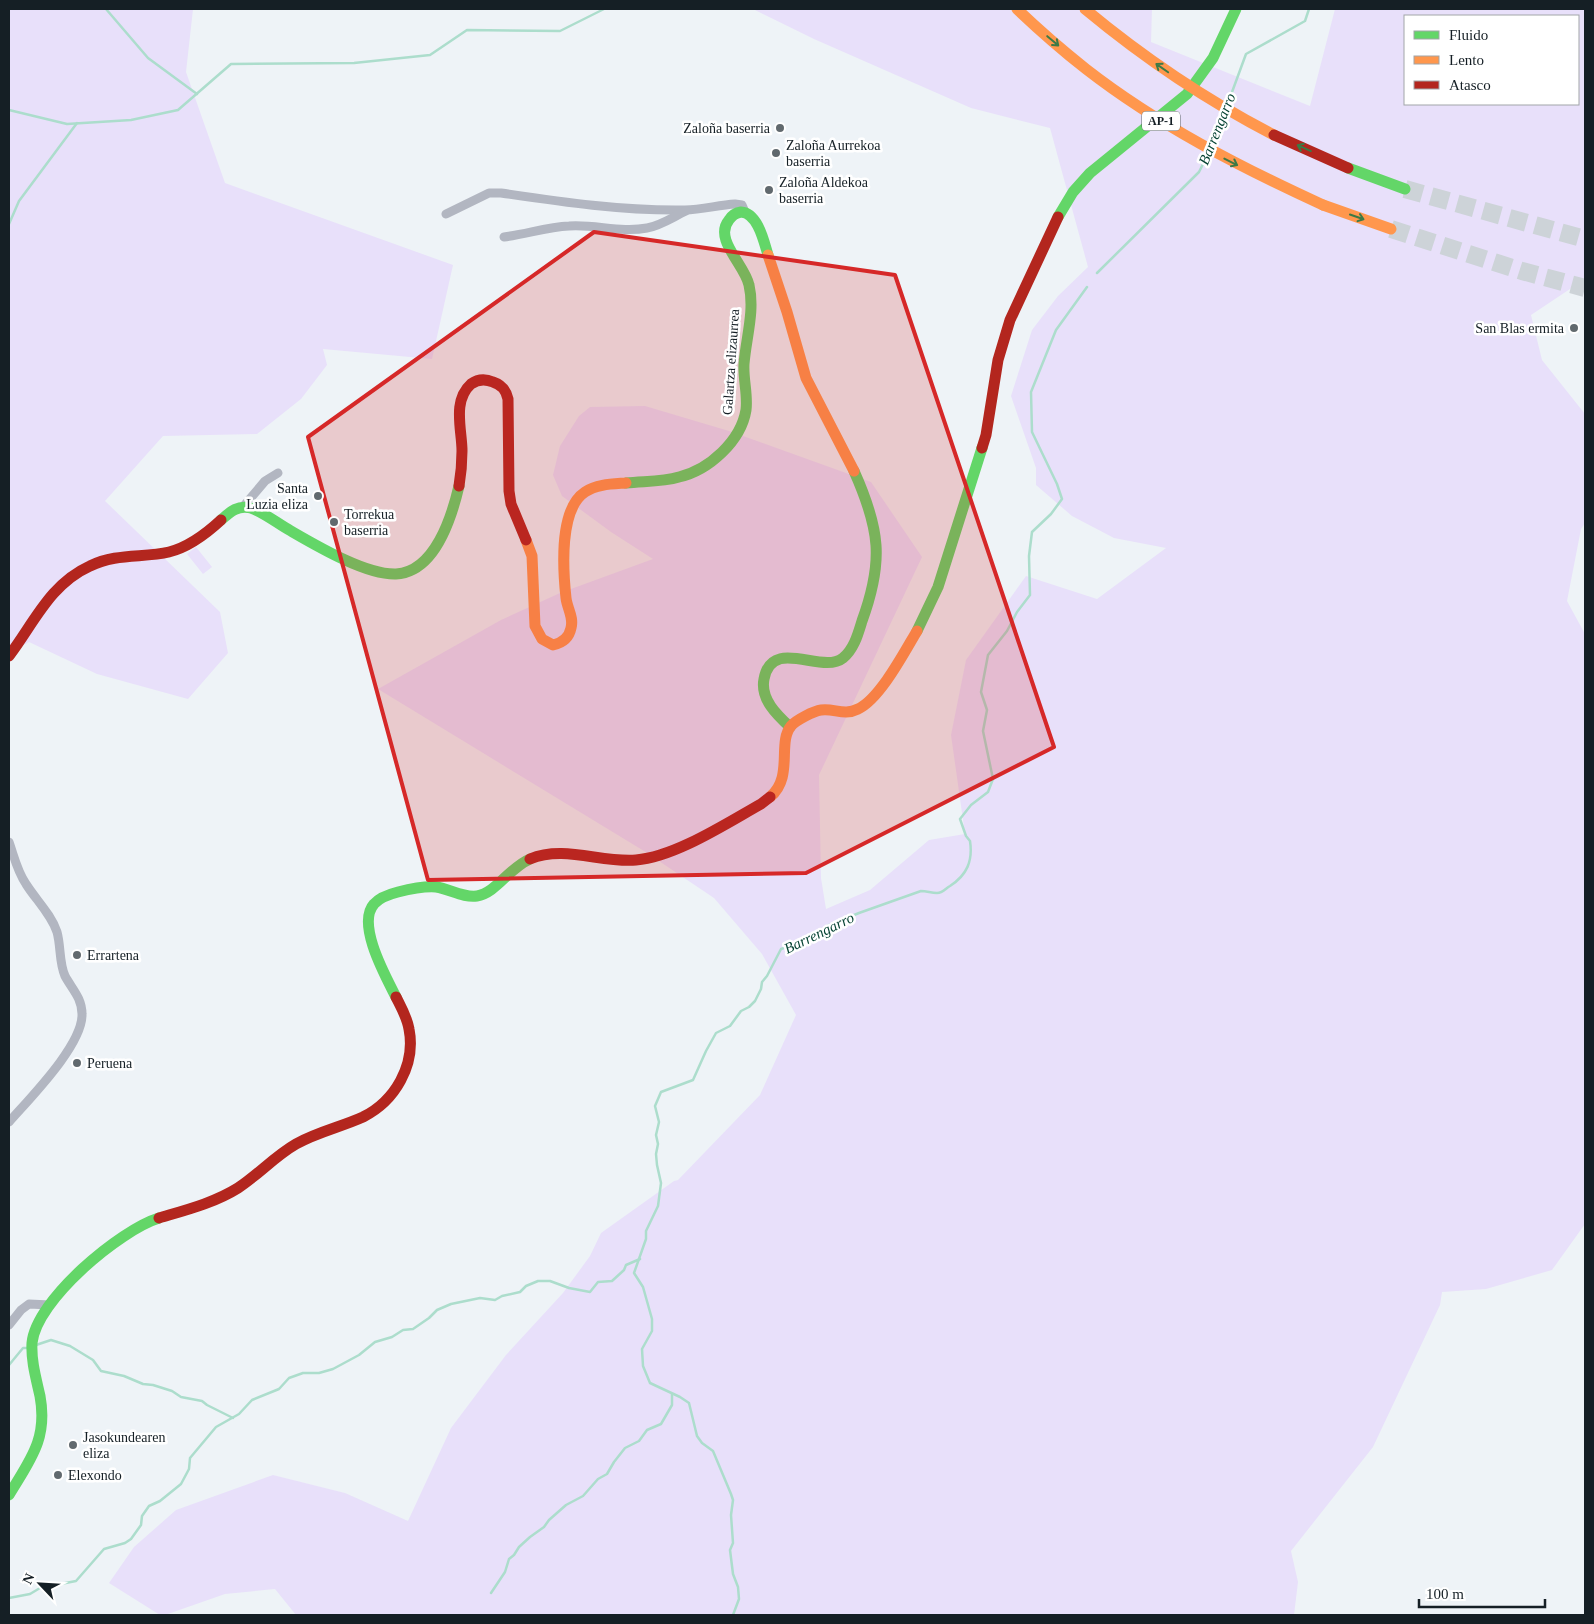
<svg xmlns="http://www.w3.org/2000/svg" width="1594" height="1624" font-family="'Times New Roman',serif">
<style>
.green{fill:#e8e0fa;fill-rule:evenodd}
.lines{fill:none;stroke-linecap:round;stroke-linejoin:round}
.stream{stroke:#acddcc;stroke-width:2.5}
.highway-tunnel{stroke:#cdd3d8;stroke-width:18;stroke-dasharray:18 9;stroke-linecap:butt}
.street{stroke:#b2b6c1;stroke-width:9}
.fast{stroke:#63d668;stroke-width:11}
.slow{stroke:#ff974d;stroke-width:11}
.jam{stroke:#b3261e;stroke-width:11}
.slow-bridge{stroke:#ff974d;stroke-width:11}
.jam-bridge{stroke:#b3261e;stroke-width:11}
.oneway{stroke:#3c7a46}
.marked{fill:#d62828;fill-opacity:0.2;stroke:#d62828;stroke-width:4;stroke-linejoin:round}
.poi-dot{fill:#61696e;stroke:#fff;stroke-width:2}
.labels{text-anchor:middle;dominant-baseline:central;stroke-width:5;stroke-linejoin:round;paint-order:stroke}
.shield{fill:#fff;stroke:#5b6266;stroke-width:1}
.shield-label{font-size:12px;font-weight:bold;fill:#151f25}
.poi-label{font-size:14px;fill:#151f25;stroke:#fff;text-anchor:start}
.street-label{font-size:14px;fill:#151f25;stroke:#fff}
.water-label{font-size:15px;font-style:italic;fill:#064333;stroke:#fff}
</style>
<rect width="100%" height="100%" fill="#eef3f7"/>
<g class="green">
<polygon points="9,9 193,9 186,72 225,183 453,265 432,359 323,349 327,365 301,399 257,434 163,436 105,501 220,612 228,653 188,699 97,674 29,642 9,653"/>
<path d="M753,9h399l-1,33 159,64 25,-97h250v270l-54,36 11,45 43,54v109l-4,6 -14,72 18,33v590l-33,46 -66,19 -44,3 -2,13 -67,142 -82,104 7,31 -4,33h-998l-21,-26 -50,5 -60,21h-5l-51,-32 25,-36 42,-37 97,-35 72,18 63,28 43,-93 55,-73 57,-62 27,-37 11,-23 73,-52 4,-1 82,-85 36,-80 -34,-61 -48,-56 -70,-47 -266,-162 123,-69 59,-27 93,-34 -42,-27 -49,-36 -9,-21 7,-29 19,-30 11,-9 55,-1 84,25 142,51 51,75 -103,218 2,103 5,31 44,-19 59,-50 36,-6 -14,-99 15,-75 60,-84 71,23 69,-51 -52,-10 -42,-22 -36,-31v-17l-25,-72 21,-66 26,-34 30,-29 -38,-139 -79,-20 -157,-69zM1405,16h173v88h-173z"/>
<polygon points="196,547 212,567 203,574 187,554"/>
</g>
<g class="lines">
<g class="stream">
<polyline points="106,9 148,58 197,94"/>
<polyline points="1228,103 1246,54 1305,21 1309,9"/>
<polyline points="9,110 67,124 131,120 178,110 231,64 354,63 430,55 467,30 560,31 604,9"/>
<polyline points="1213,143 1224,115"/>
<polyline points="9,224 19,201 77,123"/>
<polyline points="1097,273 1199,172 1208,154"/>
<polyline points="36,1345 51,1340 70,1346 93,1360 101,1371 124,1376 143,1384 153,1385 172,1391 181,1397 202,1401 207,1405 233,1418"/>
<polyline points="9,1365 23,1348 27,1348"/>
<polyline points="491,1593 505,1572 509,1559 514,1555 519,1547 530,1537 544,1527 549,1520 566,1505 583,1496 598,1479 607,1474 614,1462 625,1448 639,1441 647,1430 661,1424 672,1405 672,1394"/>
<polyline points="9,1598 30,1594 40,1588 76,1581 104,1549 125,1543 131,1539 141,1525 142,1516 149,1506 160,1501 181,1484 189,1469 190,1458 216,1427 239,1414 252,1400 279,1389 289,1378 303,1373 319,1373 333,1369 359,1355 375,1342 392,1337 403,1330 413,1329 429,1318 437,1310 451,1304 480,1298 495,1300 502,1296 520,1292 526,1286 538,1281 550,1281 569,1288 590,1292 598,1282 612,1281 624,1270 626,1265 640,1259"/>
<path d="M733,1615l6,-16 -1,-12 -5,-13 -3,-24 3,-7 -2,-28 2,-15 -2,-6 -18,-43 -11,-8 -5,-7 -8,-33 -9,-6 -30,-14 -7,-17 -1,-17 10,-18v-12l-9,-32 -9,-14 12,-34v-8l12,-25 3,-23 -4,-18 -1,-11 2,-10 -2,-9 3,-13 -4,-16 6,-14 32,-12 13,-29 10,-18 14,-7 11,-15 8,-4 6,-6 6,-12 1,-7 5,-6 14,-27 39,-13 7,-10 32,-13 62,-22c6,0 10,2 16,2 6,0 9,-5 13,-7 17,-11 23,-25 20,-45l-4,-5 -6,-17 11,-14 17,-13 5,-13 -10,-48 4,-21 -6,-18 7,-37 19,-24 10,-19 13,-17 -1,-39 3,-24 19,-18 11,-15 -5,-15 -25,-52 -1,-40 25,-62 31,-43"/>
</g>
<g class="highway-tunnel">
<polyline points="1405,189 1585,239"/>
<polyline points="1391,229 1522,271 1585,288"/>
</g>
<g class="street">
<path d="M446,214l43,-21h12c61,9 122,18 184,17 17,0 33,-5 50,-6l7,1 3,7"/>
<path d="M504,237c23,-3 43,-10 65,-11 26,-2 52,7 78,2 13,-2 26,-11 39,-17"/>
<polyline points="243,507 265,481 278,473"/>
<path d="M9,842c5,14 8,29 17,42 10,16 25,30 31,48 4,14 2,31 8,44 7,13 17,22 17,38 1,31 -53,85 -73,108"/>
<polyline points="9,1325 21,1310 29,1304 50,1305"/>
</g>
<g class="fast">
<polyline points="1348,168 1405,189"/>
<polyline points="1058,217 1073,192 1090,173 1187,94 1213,58 1236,9"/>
<path d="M626,483c18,-2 36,-1 53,-6 30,-7 62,-36 67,-67 2,-15 -3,-31 -2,-46 2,-26 11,-53 5,-79 -4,-20 -36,-46 -20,-65 3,-5 6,-7 12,-8 17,1 23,30 27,43"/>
<path d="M221,520c10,-9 17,-15 30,-12 14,5 27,16 40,23 26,15 75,44 105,43 39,-2 56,-58 63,-88"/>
<polyline points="917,631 938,587 982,448"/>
<path d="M790,727c-13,-12 -30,-28 -26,-48 8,-43 58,-4 79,-21 11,-9 15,-24 19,-37 22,-60 18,-92 -8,-150"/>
<path d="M396,997c-10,-20 -40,-73 -22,-93 6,-7 16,-10 24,-12 12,-3 25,-6 38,-5 14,2 27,11 41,9 19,-3 32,-28 53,-37"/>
<path d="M9,1495c21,-35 39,-56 31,-99 -4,-18 -9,-35 -8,-53 4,-43 88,-113 127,-125"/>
</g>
<g class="slow">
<polyline points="1323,205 1391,229"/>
<polyline points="768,255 787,312 806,378 854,471"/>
<path d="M526,540l6,16 3,70 7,13 11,6c9,-2 16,-7 18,-17 3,-11 -4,-20 -5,-30 -3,-28 -7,-89 19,-106 12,-8 28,-8 41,-9"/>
<path d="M770,797c24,-20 7,-54 21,-71 5,-6 23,-15 30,-16 13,-2 23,6 37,-1 22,-10 47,-58 59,-78"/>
</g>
<g class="jam">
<polyline points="982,448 986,435 998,360 1010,320 1058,217"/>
<path d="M459,486c2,-12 3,-23 3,-35 0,-21 -10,-50 9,-67 7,-5 15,-5 22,-2 9,3 13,8 15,17l1,92 2,13 15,36"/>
<path d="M9,656c25,-33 41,-72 81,-90 26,-13 53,-8 79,-14 20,-5 38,-19 52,-32"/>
<path d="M530,859c34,-14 71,4 106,1 39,-3 91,-37 125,-56l9,-7"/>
<path d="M159,1218c27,-8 55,-15 79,-30 20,-13 37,-32 58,-44 21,-12 45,-17 67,-27 32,-16 53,-52 46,-88 -2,-12 -8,-22 -13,-32"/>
</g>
<g class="slow-bridge">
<path d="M1017,9c22,21 45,41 69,60 72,56 154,98 237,136"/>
<path d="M1085,9c59,49 121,91 189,126"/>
</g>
<polyline class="jam-bridge" points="1274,135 1348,168"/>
</g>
<defs><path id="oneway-shaft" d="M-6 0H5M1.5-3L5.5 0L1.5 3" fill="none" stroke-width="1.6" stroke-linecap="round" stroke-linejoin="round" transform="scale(1.25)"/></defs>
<g class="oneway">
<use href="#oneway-shaft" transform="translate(1053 41) rotate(40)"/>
<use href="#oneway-shaft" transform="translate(1162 68) rotate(-145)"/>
<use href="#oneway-shaft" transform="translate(1304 148) rotate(-156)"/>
<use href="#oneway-shaft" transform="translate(1231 162) rotate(27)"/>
<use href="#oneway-shaft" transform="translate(1357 217) rotate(19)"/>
</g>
<path class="marked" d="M594,232l301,43 159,472 -248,126 -378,7 -120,-443z"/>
<g class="poi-dot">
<circle cx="780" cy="128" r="5"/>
<circle cx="776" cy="153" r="5"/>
<circle cx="769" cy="190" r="5"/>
<circle cx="1574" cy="328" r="5"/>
<circle cx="318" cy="496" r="5"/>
<circle cx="334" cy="522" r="5"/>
<circle cx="77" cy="955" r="5"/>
<circle cx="77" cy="1063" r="5"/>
<circle cx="73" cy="1445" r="5"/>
<circle cx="58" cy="1475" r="5"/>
</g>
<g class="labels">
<rect class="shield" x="1142" y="111.5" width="38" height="19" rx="4"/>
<g class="shield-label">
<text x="1161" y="121">AP-1</text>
</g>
<g class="poi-label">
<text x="770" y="128" text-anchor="end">Zaloña baserria</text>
<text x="786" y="145">Zaloña Aurrekoa<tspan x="786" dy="16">baserria</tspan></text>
<text x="779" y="182">Zaloña Aldekoa<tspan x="779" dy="16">baserria</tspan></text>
<text x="1564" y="328" text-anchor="end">San Blas ermita</text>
<text x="308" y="488" text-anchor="end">Santa<tspan x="308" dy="16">Luzia eliza</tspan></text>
<text x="344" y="514">Torrekua<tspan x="344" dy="16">baserria</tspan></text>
<text x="87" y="955">Errartena</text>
<text x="87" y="1063">Peruena</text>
<text x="83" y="1437">Jasokundearen<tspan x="83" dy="16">eliza</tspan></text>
<text x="68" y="1475">Elexondo</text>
</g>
<g class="street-label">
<text transform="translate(731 362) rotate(-86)">Galartza elizaurrea</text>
</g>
<g class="water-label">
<text transform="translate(1217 129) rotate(-68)">Barrengarro</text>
<text transform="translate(819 933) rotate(-26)">Barrengarro</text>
</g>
</g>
<rect width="1594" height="1624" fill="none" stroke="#151f25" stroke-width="20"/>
<rect x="1404" y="15" width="175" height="90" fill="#ffffff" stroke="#a1a5a8"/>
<rect x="1414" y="31" width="25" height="8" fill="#63d668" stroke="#a1a5a8"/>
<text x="1449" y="40" font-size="15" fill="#151f25">Fluido</text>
<rect x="1414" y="56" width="25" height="8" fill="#ff974d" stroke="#a1a5a8"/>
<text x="1449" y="65" font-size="15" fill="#151f25">Lento</text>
<rect x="1414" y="81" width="25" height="8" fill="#b3261e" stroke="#a1a5a8"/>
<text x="1449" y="90" font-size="15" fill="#151f25">Atasco</text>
<g transform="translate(40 1584) rotate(295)" stroke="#ffffff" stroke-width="4" paint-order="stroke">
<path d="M0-4L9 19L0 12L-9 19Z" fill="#151f25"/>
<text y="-8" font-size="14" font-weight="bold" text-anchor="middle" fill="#151f25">N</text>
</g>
<path d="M1419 1599v8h126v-8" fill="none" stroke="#151f25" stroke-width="2.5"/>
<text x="1426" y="1599" font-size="15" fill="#151f25" stroke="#ffffff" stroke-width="4" paint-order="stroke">100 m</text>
</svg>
